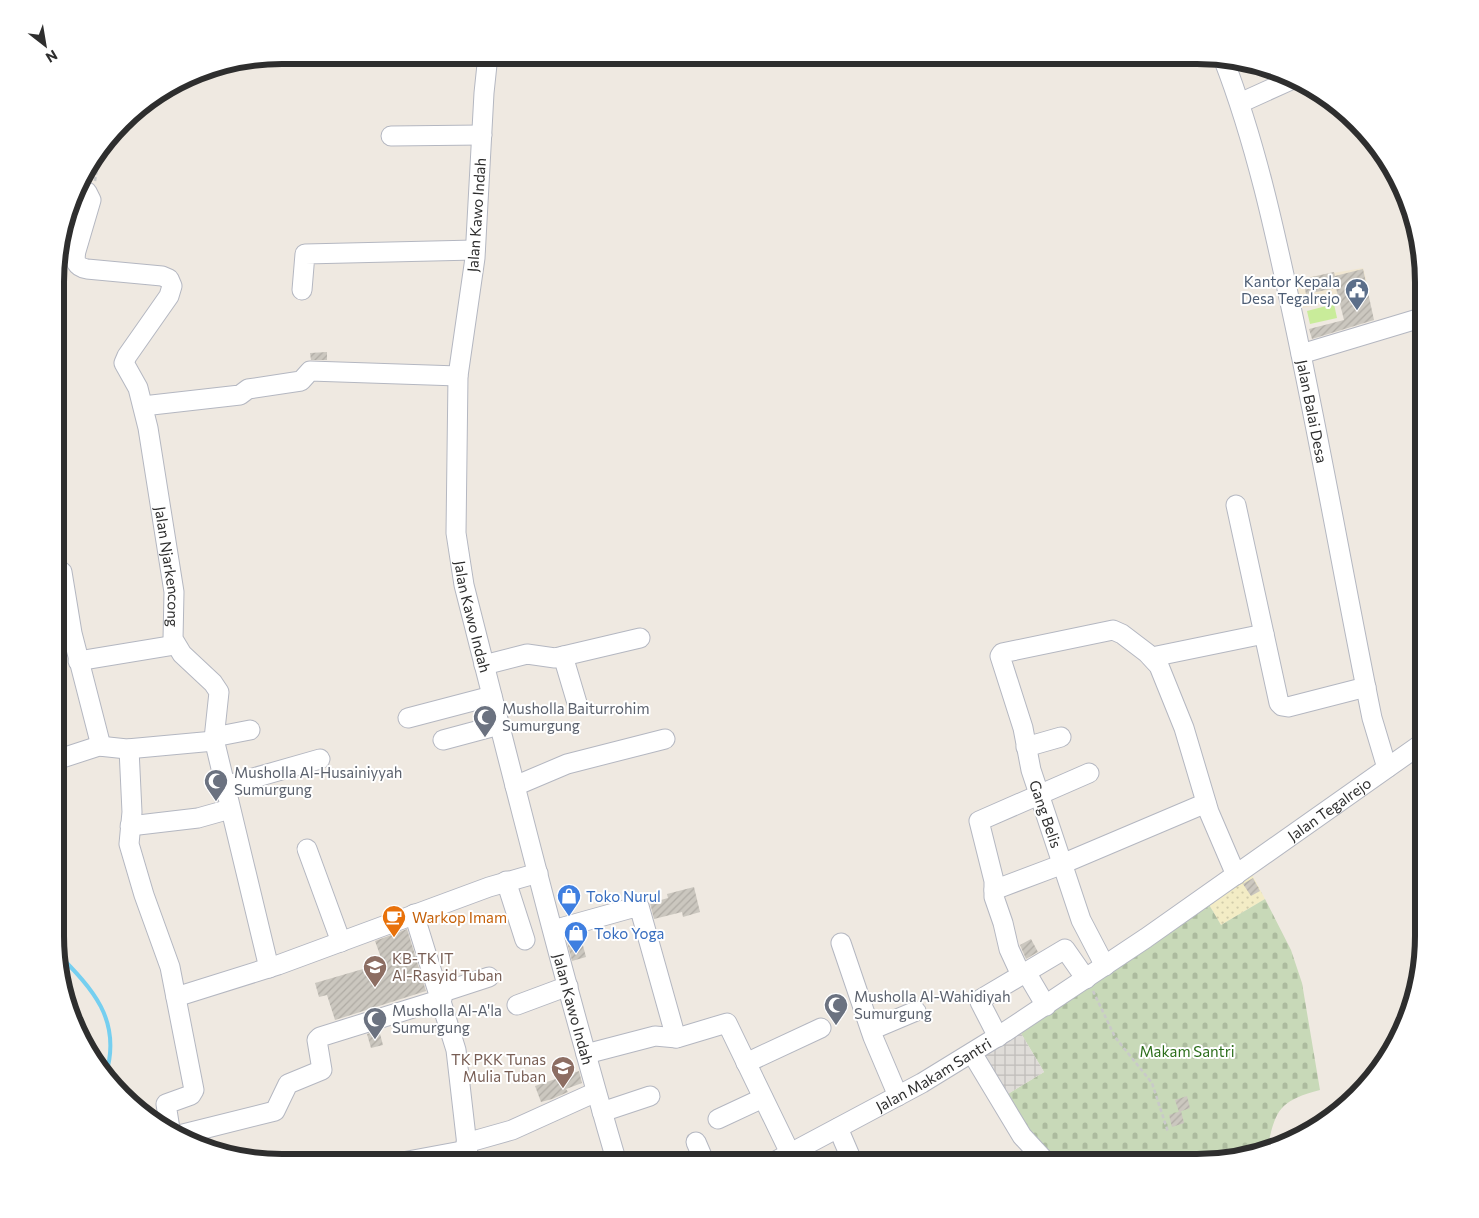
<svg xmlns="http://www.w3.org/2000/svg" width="1479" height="1218" font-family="Commissioner,sans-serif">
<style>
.education{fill:#f0e6d1}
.sand{fill:url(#sand-dots)}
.cemetery{fill:url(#cemetery-stones)}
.pitch{fill:#c9ec9a}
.plaza{fill:url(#plaza-grid)}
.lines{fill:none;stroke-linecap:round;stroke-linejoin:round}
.stream{stroke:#75cff0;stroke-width:4}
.building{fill:url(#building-hatch)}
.minor-casing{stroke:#b4b7c1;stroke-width:21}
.path{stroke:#c9c9c9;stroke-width:2.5;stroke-dasharray:4 2.5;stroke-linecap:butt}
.minor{stroke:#fff;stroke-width:19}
.labels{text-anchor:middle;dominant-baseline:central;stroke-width:4;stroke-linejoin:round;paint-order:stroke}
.street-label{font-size:15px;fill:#2e2e2e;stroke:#fff}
.service-label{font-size:15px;fill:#4e5e75;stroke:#fff;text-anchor:end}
.worship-label{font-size:15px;fill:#5b616d;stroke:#fff;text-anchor:start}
.shop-label{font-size:15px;fill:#366cbe;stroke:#fff;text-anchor:start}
.food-label{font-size:15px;fill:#c56008;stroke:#fff;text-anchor:start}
.education-label{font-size:15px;fill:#785e54;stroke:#fff;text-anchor:start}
.park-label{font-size:15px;fill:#2c6e1b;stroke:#fff}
.rim{fill:none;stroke:#2e2e2e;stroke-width:6}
</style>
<defs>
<pattern id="sand-dots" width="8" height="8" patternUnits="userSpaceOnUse" patternTransform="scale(1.25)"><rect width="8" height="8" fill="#f3ecc5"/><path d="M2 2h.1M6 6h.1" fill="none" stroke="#d1cbaa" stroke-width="1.8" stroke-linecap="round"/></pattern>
<pattern id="cemetery-stones" width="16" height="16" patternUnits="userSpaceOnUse" patternTransform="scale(1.25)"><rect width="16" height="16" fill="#c8d9b8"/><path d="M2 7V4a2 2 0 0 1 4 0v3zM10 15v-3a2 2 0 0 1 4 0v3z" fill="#acbb9e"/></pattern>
<pattern id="plaza-grid" width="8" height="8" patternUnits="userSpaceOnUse" patternTransform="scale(1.25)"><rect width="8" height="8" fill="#dfdcd8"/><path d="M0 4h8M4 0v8" fill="none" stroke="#c0bdba"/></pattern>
<pattern id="building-hatch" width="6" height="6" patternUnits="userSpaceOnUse" patternTransform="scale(1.25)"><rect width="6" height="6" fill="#cbc7bf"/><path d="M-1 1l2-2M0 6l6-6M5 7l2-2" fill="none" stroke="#afaba4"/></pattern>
</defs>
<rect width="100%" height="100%" fill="#efe9e1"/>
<polygon class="education" points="1363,268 1370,294 1298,309 1291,280"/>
<polygon class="sand" points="1251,873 1265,899 1221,925 1208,903"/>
<path class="cemetery" d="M1265,899l26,51 11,33 18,107c-41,11 -44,19 -53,59l-70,14h-145l-49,-66 41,-25 -25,-42 189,-127 13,22z"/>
<polygon class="pitch" points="1334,304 1337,318 1310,324 1307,311"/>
<polygon class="plaza" points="1019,1030 1044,1072 1003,1097 978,1056"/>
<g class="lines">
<path class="stream" d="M56,952c37,37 66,68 50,122"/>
</g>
<g class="building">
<polygon points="1363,269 1374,320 1312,339 1309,329 1344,320 1336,288 1306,294 1303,279 1334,272 1335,276"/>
<polygon points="327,352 327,360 311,360 310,353"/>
<polygon points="1253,878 1260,891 1251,896 1243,884"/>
<polygon points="694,887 700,912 683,917 682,912 654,919 650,903 668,898 667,894"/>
<polygon points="407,929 426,991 335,1020 327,995 319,997 315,983 363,969 365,975 385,969 375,941"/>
<polygon points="580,934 586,957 572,961 566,938"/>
<polygon points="1031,939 1038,952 1026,959 1020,945"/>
<polygon points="379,1030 383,1045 371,1048 367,1034"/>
<polygon points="579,1071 582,1083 566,1089 568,1092 552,1099 541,1102 535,1086"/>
<polygon points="1187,1096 1190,1108 1179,1112 1175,1100"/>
<polygon points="1181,1111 1184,1123 1172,1127 1169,1115"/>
</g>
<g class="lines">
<g class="minor-casing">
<g id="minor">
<path id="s1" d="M488,55l-4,38 -9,165 -17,118 -2,157 8,52c49,193 97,387 153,578"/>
<path id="s2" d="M1223,58c33,85 52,174 71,263 28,131 51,264 78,397l15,50"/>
<polyline points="1240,103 1293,79"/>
<polyline points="391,136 482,135"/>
<path id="s3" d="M78,189l9,3 4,8 -15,51c-2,10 0,16 11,18l75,7 7,3 3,7 -3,10 -42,60 -3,7 14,25 10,40 26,164 -1,47 9,15 31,29 6,9 -5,47 55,229"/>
<polyline points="60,242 78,243"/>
<polyline points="302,290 305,254 475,250"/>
<polyline points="1301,354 1424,317"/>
<polyline points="143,406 240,395 248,389 301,381 310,371 458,376"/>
<polyline points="1236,505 1279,703 1282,706 1288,707 1366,687"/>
<polyline points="56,568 62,572 72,633 101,746"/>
<polyline points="563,656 577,703"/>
<polyline points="1152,657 1264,634"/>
<polyline points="78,661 175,645"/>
<polyline points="484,665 527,654 555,658 640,638"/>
<polyline points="408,718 492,696"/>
<polyline points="214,737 250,730"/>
<polyline points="443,740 499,725"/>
<polyline points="1026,747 1061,737"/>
<polyline points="129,749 132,812 129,844 144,895 170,967 194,1090 191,1095 166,1104 170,1129"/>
<polyline points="56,760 99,746 127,749 214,741"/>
<polyline points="225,786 320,759"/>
<polyline points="515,786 567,764 665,739"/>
<polyline points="130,826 198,818 230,809"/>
<polyline points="307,849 341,942"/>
<polyline points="506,881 525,940"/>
<polyline points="994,890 1055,867 1206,803"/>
<polyline points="414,914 456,1050 469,1163"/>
<polyline points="553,930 639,906 676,1038"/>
<polyline points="841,943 873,1037 898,1096"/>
<polyline points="1105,966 1081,920 1031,770 1023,728 1000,656 1002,653 1113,630 1122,634 1147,653 1159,666 1184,728 1209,812 1236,875"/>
<polyline points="1026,972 1046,1006"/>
<polyline points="1021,975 1009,949 1003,923 994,897 994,881 979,821 1089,773"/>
<polyline points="440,993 489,977"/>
<polyline points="176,997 278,965 489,887 538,873"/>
<polyline points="517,1005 568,986"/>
<polyline points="871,1030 916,1011"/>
<polyline points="998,1037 980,1002 981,999 1065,949 1086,979"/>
<polyline points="972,1053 1022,1136 1047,1163"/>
<polyline points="586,1054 655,1036 677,1038 727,1023 790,1153"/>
<polyline points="746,1063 821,1028"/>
<polyline points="602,1112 650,1096"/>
<polyline points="718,1119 763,1098"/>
<polyline points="838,1128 853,1163"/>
<polyline points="179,1135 275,1111 288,1084 322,1070 317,1040 320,1037 442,999"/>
<polyline points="696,1142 705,1163"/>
<polyline points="466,1143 512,1130 596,1092"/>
<polyline points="397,1163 467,1150"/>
<path id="s4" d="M772,1163l150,-80 83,-51 141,-94 278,-196"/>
</g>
</g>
<g class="path">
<polyline points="95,181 100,150"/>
<polyline points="1093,991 1115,1037 1152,1083 1168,1132"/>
</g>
<use href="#minor" class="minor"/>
</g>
<defs>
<g id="civic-pin" transform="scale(1.25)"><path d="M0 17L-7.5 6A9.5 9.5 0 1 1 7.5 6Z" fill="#5c6f8a" stroke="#fff"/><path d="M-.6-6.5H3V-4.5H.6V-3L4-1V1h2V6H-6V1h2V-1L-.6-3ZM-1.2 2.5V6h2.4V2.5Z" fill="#fff"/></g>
<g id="mosque-pin" transform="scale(1.25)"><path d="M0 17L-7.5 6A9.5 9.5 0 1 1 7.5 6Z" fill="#6b7280" stroke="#fff"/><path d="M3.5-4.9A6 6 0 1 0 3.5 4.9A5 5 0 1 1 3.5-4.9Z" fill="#fff"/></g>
<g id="shop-pin" transform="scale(1.25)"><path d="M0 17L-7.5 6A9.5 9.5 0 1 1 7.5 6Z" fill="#3f7fe0" stroke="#fff"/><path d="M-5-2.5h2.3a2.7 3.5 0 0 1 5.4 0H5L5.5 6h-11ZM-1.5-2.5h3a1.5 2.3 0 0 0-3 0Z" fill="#fff"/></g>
<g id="cafe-pin" transform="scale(1.25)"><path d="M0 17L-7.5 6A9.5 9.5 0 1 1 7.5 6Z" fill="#e8710a" stroke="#fff"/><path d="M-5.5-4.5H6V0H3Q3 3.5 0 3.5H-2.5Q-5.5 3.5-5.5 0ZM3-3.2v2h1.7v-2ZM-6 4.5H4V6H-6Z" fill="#fff"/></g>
<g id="school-pin" transform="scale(1.25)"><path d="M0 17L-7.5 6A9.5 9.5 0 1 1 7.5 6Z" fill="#8d6e63" stroke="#fff"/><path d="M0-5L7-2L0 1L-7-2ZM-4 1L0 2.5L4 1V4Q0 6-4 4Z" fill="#fff"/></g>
</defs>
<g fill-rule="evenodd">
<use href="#civic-pin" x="1357" y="290"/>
<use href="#mosque-pin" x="485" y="717"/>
<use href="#mosque-pin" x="216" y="781"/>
<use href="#shop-pin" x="569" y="896"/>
<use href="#cafe-pin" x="394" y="917"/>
<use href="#shop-pin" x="576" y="933"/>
<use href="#school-pin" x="375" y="967"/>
<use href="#mosque-pin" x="836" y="1005"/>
<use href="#mosque-pin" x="375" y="1019"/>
<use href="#school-pin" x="563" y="1068"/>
</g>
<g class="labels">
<g class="street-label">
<text transform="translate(476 215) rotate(-86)">Jalan Kawo Indah</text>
<text stroke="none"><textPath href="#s2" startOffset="365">Jalan Balai Desa</textPath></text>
<text stroke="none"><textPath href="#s3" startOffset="488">Jalan Njarkencong</textPath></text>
<text stroke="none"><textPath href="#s1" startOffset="565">Jalan Kawo Indah</textPath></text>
<text stroke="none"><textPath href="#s4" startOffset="661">Jalan Tegalrejo</textPath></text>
<text transform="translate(1046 814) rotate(71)">Gang Belis</text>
<text stroke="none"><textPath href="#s1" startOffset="970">Jalan Kawo Indah</textPath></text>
<text stroke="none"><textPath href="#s4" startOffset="184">Jalan Makam Santri</textPath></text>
</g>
<g class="service-label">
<text x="1340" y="281">Kantor Kepala<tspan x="1340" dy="17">Desa Tegalrejo</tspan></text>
</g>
<g class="worship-label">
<text x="502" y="708">Musholla Baiturrohim<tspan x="502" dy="17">Sumurgung</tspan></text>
<text x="234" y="772">Musholla Al-Husainiyyah<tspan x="234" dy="17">Sumurgung</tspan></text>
<text x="854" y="996">Musholla Al-Wahidiyah<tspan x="854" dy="17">Sumurgung</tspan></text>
<text x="392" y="1010">Musholla Al-A'la<tspan x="392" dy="17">Sumurgung</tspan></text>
</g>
<g class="shop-label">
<text x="586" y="896">Toko Nurul</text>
<text x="594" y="933">Toko Yoga</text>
</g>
<g class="food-label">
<text x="412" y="917">Warkop Imam</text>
</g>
<g class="education-label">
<text x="392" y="958">KB-TK IT<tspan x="392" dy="17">Al-Rasyid Tuban</tspan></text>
<text x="546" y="1059" text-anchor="end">TK PKK Tunas<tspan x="546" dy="17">Mulia Tuban</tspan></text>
</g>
<g class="park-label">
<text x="1187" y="1051">Makam Santri</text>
</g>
</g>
<path d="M0 0H1479V1218H0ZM282 64H1197A218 218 0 0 1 1415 282V936A218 218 0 0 1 1197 1154H282A218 218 0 0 1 64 936V282A218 218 0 0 1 282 64Z" fill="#fff" fill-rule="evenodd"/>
<path class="rim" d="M282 64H1197A218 218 0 0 1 1415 282V936A218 218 0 0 1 1197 1154H282A218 218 0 0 1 64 936V282A218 218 0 0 1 282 64Z"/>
<g transform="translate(45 45) rotate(149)" stroke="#ffffff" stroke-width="4" paint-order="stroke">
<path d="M0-4L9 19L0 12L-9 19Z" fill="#2e2e2e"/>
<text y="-8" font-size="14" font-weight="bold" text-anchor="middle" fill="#2e2e2e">N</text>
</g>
</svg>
